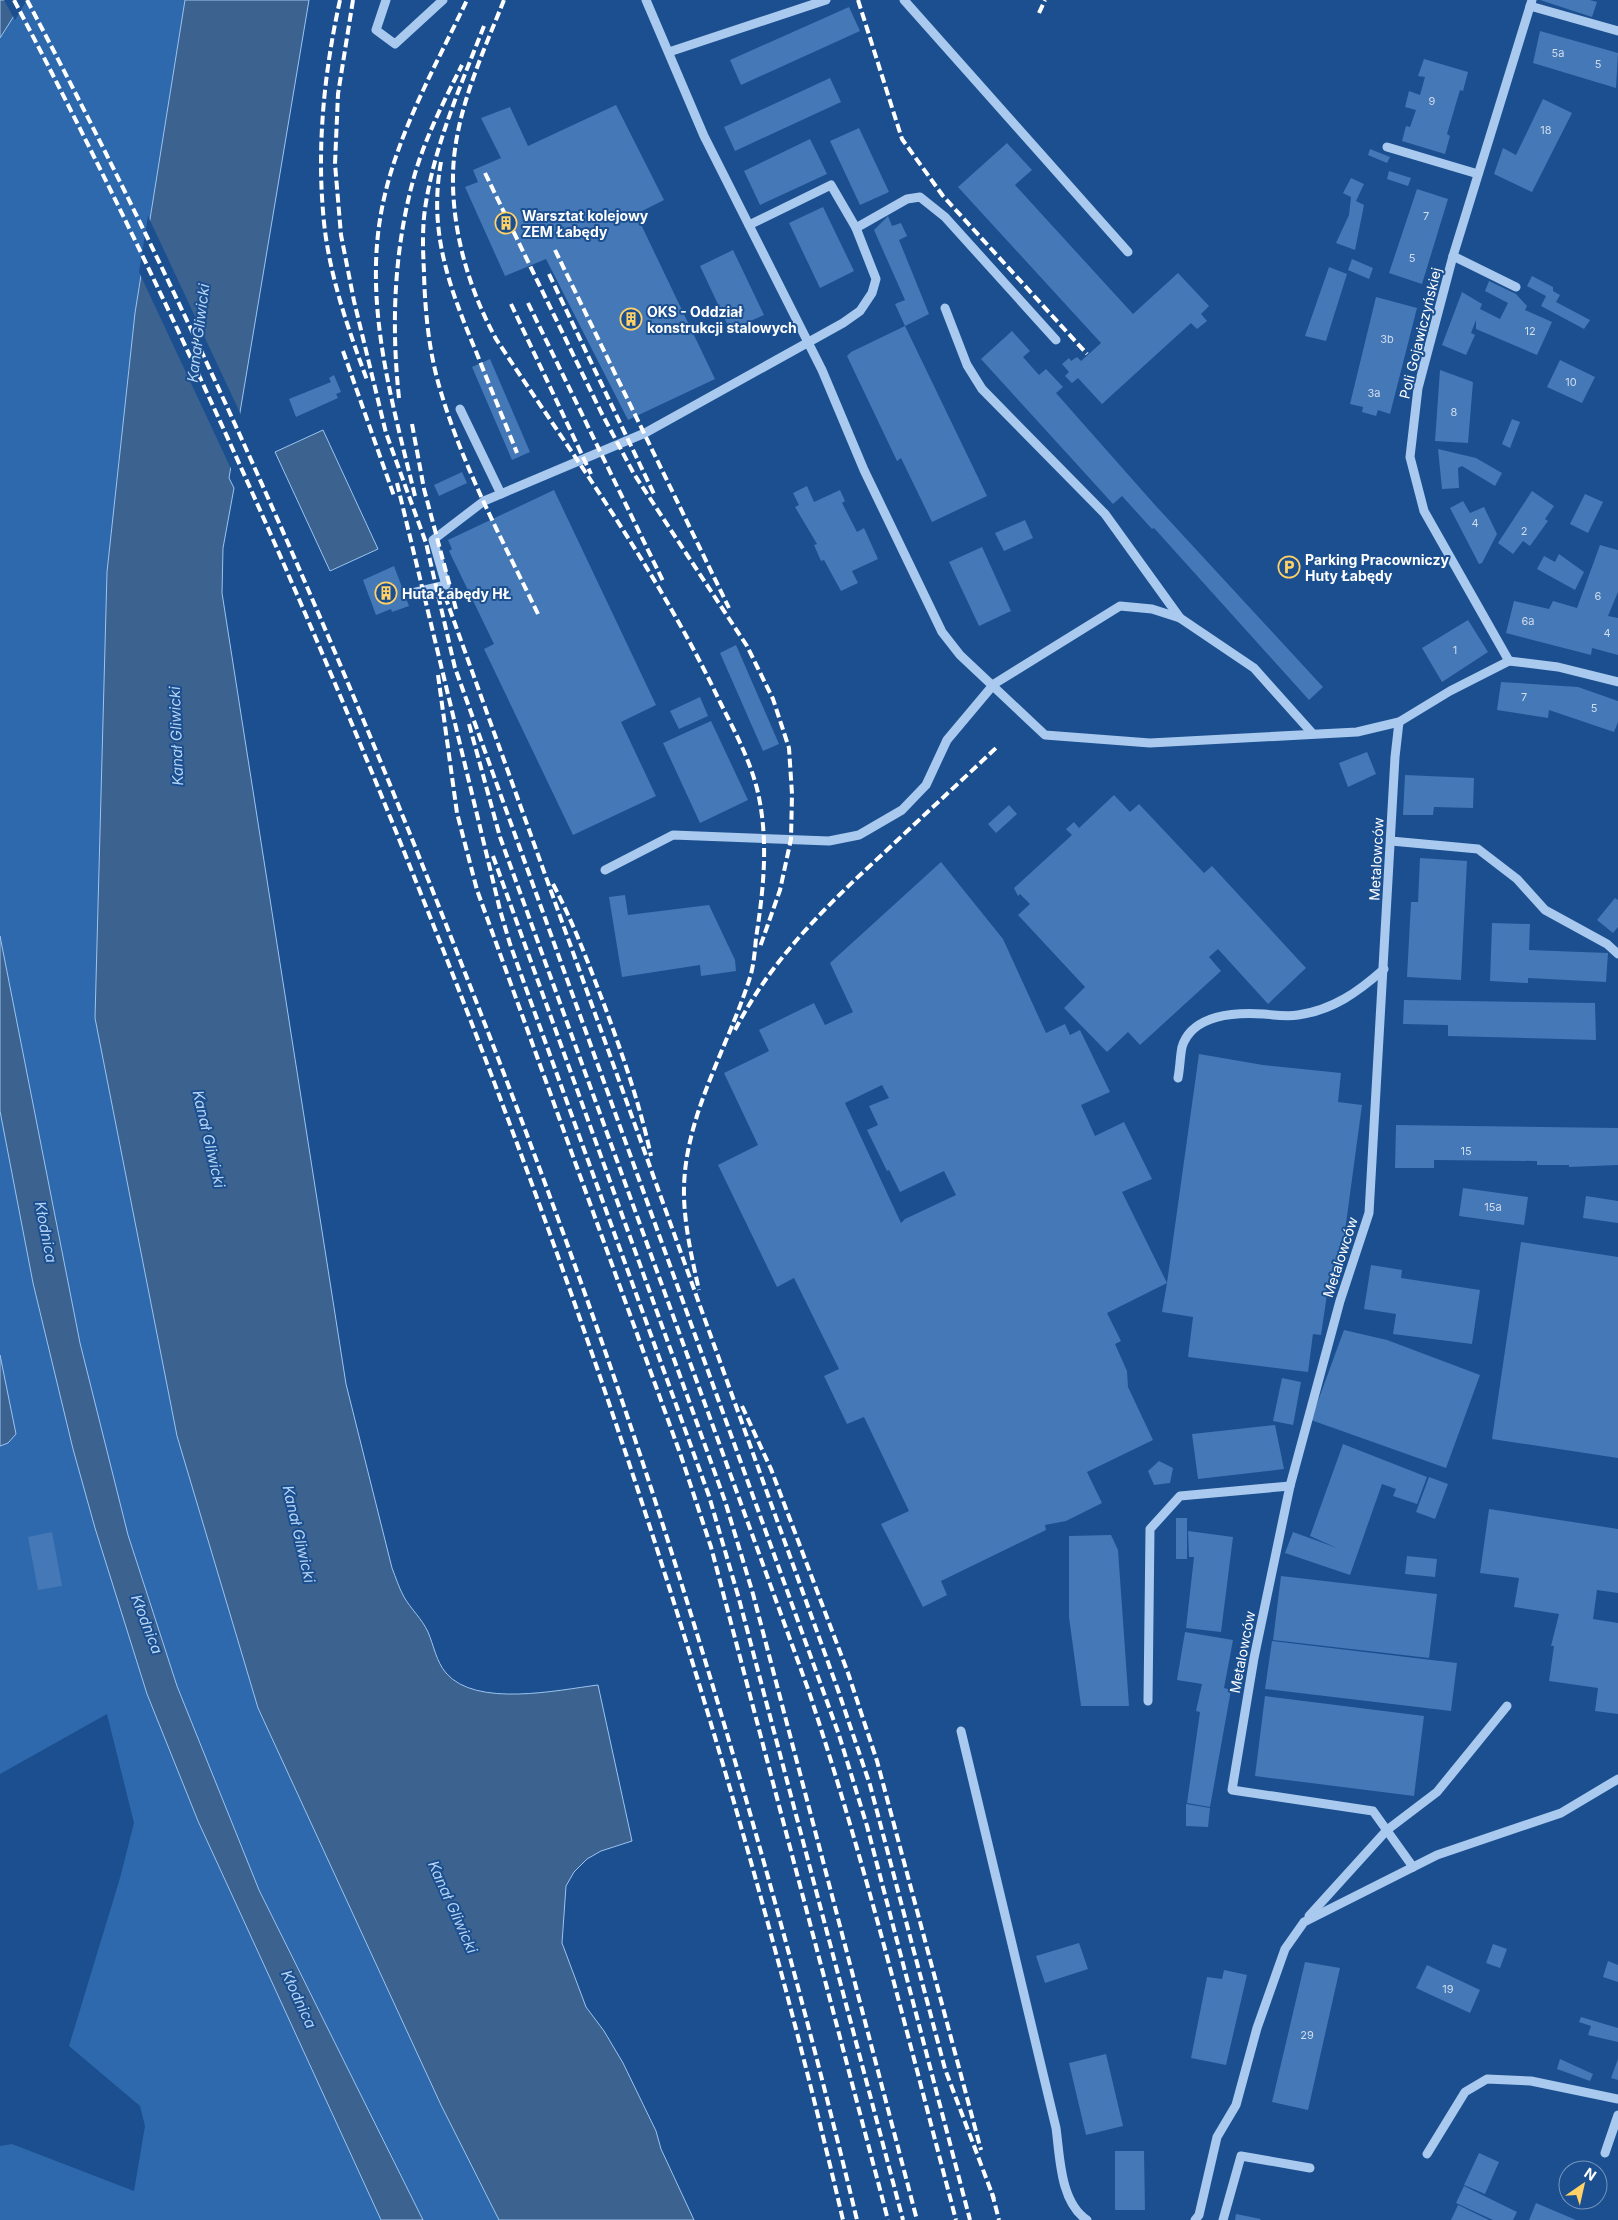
<svg xmlns="http://www.w3.org/2000/svg" width="1618" height="2220" font-family="Inter,sans-serif">
<style>
.green{fill:#2e69ad}
.water{fill:#3c6290;stroke:#9cc4f0}
.pier{fill:#1b4f8f}
.building{fill:#4478b7;fill-rule:evenodd}
.lines{fill:none;stroke-linecap:round;stroke-linejoin:round}
.minor{stroke:#a9c9ee;stroke-width:9}
.rail{stroke:#fff;stroke-width:4;stroke-dasharray:9 4;stroke-linecap:butt}
.labels{text-anchor:middle;dominant-baseline:central;stroke-width:4;stroke-linejoin:round;paint-order:stroke}
.number-label{font-size:11px;fill:#d0dded}
.poi-label{font-size:14px;font-weight:bold;fill:#fff;stroke:#1b4f8f;text-anchor:start}
.street-label{font-size:14px;fill:#fff;stroke:#1b4f8f}
.water-label{font-size:15px;font-style:italic;fill:#b5d3f5;stroke:#1b4f8f}
</style>
<rect width="100%" height="100%" fill="#1b4f8f"/>
<g class="green">
<polygon points="24,0 185,0 135,313 107,572 100,944 95,1018 177,1436 258,1708 441,2105 499,2220 423,2220 259,1890 177,1686 128,1535 110,1470 80,1343 14,1009 0,936 0,38"/>
<polygon points="0,1111 33,1283 73,1449 147,1694 198,1821 381,2220 0,2220 0,2146 12,2144 134,2191 145,2126 140,2106 69,2046 120,1878 134,1823 107,1714 0,1774"/>
</g>
<g class="water">
<polygon points="0,0 24,0 0,38"/>
<path d="M185,0h124l-80,478 5,10 -11,60 -1,45 124,791 46,184c4,10 7,20 12,29 7,12 18,22 24,35 6,14 8,29 18,41 30,35 112,17 152,12l34,156 -31,10 -14,8 -13,13 -8,14 -4,57 24,64 18,24 19,32 33,68 5,18 33,71h-195l-58,-115 -183,-397 -81,-272 -82,-418 12,-446 28,-259z"/>
<polygon points="323,430 378,549 330,571 275,452"/>
<polygon points="0,936 80,1343 128,1535 177,1686 259,1890 423,2220 381,2220 198,1821 147,1694 95,1528 73,1449 33,1283 0,1111"/>
<polygon points="0,1355 16,1434 8,1443 0,1446"/>
</g>
<g class="pier">
<polygon points="4,0 27,0 15,20"/>
<polygon points="148,216 242,417 233,473 139,272"/>
</g>
<g class="building">
<polygon points="1540,0 1590,0 1597,2 1592,17"/>
<polygon points="849,7 860,31 741,85 730,60"/>
<polygon points="1540,31 1618,53 1616,88 1533,63"/>
<polygon points="1424,59 1468,72 1463,91 1460,90 1447,134 1450,136 1445,154 1402,141 1406,126 1410,127 1416,110 1405,107 1409,91 1420,95 1425,77 1418,76"/>
<polygon points="830,78 841,102 735,151 724,127"/>
<polygon points="1543,99 1572,113 1532,192 1494,174 1503,148 1516,155"/>
<polygon points="616,105 664,200 636,214 715,379 628,420 546,259 505,276 465,187 478,182 473,170 501,158 481,118 510,107 528,146"/>
<polygon points="859,128 889,192 860,205 830,141"/>
<polygon points="810,139 827,174 760,205 744,171"/>
<polygon points="1007,143 1032,170 1015,185 1133,314 1178,273 1209,306 1201,314 1207,321 1197,329 1191,323 1102,404 1078,378 1072,383 1065,376 1069,372 1062,364 1069,358 1071,361 1077,357 1081,361 1101,343 958,187"/>
<polygon points="1370,149 1390,157 1387,163 1368,155"/>
<polygon points="1389,171 1411,178 1408,186 1387,179"/>
<polygon points="1351,178 1364,184 1356,201 1364,205 1355,250 1336,243 1349,215 1351,197 1343,193"/>
<polygon points="1417,189 1448,199 1422,284 1389,273"/>
<polygon points="823,207 854,271 820,288 789,223"/>
<polygon points="888,216 892,226 901,223 907,236 899,240 929,314 905,326 987,496 932,522 901,458 897,461 847,356 851,352 905,326 895,304 905,300 874,230"/>
<polygon points="733,250 764,315 730,330 700,266"/>
<polygon points="1352,259 1373,268 1369,279 1348,270"/>
<polygon points="1329,267 1347,274 1326,341 1305,336"/>
<polygon points="1532,276 1553,287 1553,291 1560,295 1556,302 1590,320 1584,329 1541,306 1546,296 1527,286"/>
<polygon points="1489,281 1516,294 1527,306 1525,310 1552,322 1537,355 1476,329 1476,320 1471,333 1475,335 1466,355 1442,345 1462,292 1482,304 1480,309 1500,319 1508,303 1485,291"/>
<polygon points="1376,297 1417,308 1390,414 1378,410 1376,416 1362,412 1363,407 1350,404"/>
<polygon points="1012,331 1030,351 1023,357 1039,375 1046,369 1063,387 1056,393 1155,505 1323,687 1309,700 1154,528 1152,529 1122,496 1113,504 981,359"/>
<polygon points="490,359 530,452 512,460 472,367"/>
<polygon points="1560,360 1595,377 1582,403 1547,387"/>
<polygon points="1440,370 1473,382 1468,443 1435,441"/>
<polygon points="334,375 341,392 336,394 338,398 296,417 289,399 331,382 329,378"/>
<polygon points="1512,419 1520,422 1510,448 1502,444"/>
<polygon points="1438,449 1476,458 1502,473 1495,486 1462,466 1458,468 1459,488 1442,489"/>
<polygon points="462,472 467,483 439,496 434,485"/>
<polygon points="807,486 814,502 840,490 845,501 842,503 857,532 864,528 878,559 852,571 858,583 841,591 824,560 821,561 814,545 817,544 795,507 799,505 793,493"/>
<polygon points="554,490 656,705 621,722 656,796 573,835 484,649 494,644 449,551 452,549 448,540"/>
<polygon points="1532,491 1554,506 1545,519 1548,521 1530,546 1523,541 1513,554 1498,543"/>
<polygon points="1585,494 1603,502 1588,533 1570,524"/>
<polygon points="1463,501 1470,513 1484,507 1497,534 1482,563 1479,564 1450,508"/>
<polygon points="1025,520 1033,538 1004,551 995,533"/>
<polygon points="1600,545 1618,550 1618,592 1608,616 1618,618 1618,655 1592,648 1591,655 1506,633 1514,601 1549,609 1553,601 1577,608"/>
<polygon points="982,547 1011,611 979,626 949,562"/>
<polygon points="1559,554 1584,572 1575,590 1537,569 1544,556 1555,562"/>
<polygon points="394,566 409,606 392,612 391,609 376,615 363,580"/>
<polygon points="1468,620 1488,652 1442,682 1422,648"/>
<polygon points="736,645 779,744 763,751 720,653"/>
<polygon points="1501,682 1578,687 1618,701 1618,722 1614,732 1549,710 1548,718 1497,710"/>
<polygon points="700,697 708,716 679,729 670,711"/>
<polygon points="711,721 748,800 700,823 663,743"/>
<polygon points="1367,752 1376,774 1348,787 1339,763"/>
<polygon points="1405,775 1474,778 1473,808 1434,807 1433,815 1403,815"/>
<polygon points="1114,795 1130,812 1139,804 1204,873 1212,866 1306,968 1268,1004 1218,949 1209,957 1221,971 1140,1045 1128,1032 1107,1052 1064,1008 1085,987 1018,915 1030,904 1020,894 1018,896 1014,888 1072,835 1066,829 1074,822 1079,828"/>
<polygon points="1009,805 1017,814 996,833 988,824"/>
<polygon points="1420,858 1467,861 1461,980 1407,977 1411,902 1418,902"/>
<path d="M941,862l62,77 43,94 19,-9 5,11 10,-5 30,62 -29,13 14,31 29,-14 28,57 -30,13 45,91 32,-229 64,11 78,8 -3,29 24,3 -24,178 -9,-2 -8,54 -8,-1 -5,38 -120,-15 5,-40 -31,-5 5,-29 -60,30 14,28 -6,3 12,27 1,16 25,53 -66,32 15,31 -36,18 -21,4 1,5 -105,51 6,14 -24,12 -42,-83 28,-13 -45,-94 -17,7 -23,-48 15,-7 -45,-91 -17,9 -59,-122 40,-20 -34,-72 45,-22 -10,-21 55,-27 11,22 28,-13 -23,-49zM882,1085l7,13 -20,8 9,19 -11,5 20,41 2,-1 11,22 44,-21 12,24 -51,24 -4,4 -56,-120z"/>
<polygon points="625,895 628,915 709,905 735,960 736,971 701,976 700,965 622,977 609,897"/>
<polygon points="1615,898 1618,900 1618,927 1613,933 1597,920"/>
<polygon points="1492,923 1530,924 1529,950 1608,953 1606,982 1528,978 1528,983 1490,981"/>
<polygon points="1404,1000 1595,1003 1596,1040 1448,1036 1448,1025 1403,1024"/>
<polygon points="1396,1125 1618,1128 1618,1165 1569,1167 1569,1165 1537,1165 1537,1161 1434,1160 1434,1168 1395,1168"/>
<polygon points="1463,1188 1528,1197 1524,1225 1459,1216"/>
<polygon points="1586,1196 1618,1201 1618,1223 1583,1218"/>
<polygon points="1521,1242 1618,1257 1618,1458 1492,1439"/>
<polygon points="1371,1265 1402,1270 1401,1278 1480,1290 1472,1344 1393,1334 1396,1314 1364,1309"/>
<polygon points="1344,1330 1387,1340 1480,1375 1446,1468 1311,1420"/>
<polygon points="1282,1378 1301,1382 1293,1425 1273,1421"/>
<polygon points="1275,1425 1284,1469 1198,1479 1192,1434"/>
<polygon points="1343,1444 1427,1477 1417,1504 1393,1496 1396,1489 1382,1484 1350,1575 1285,1553 1293,1532 1337,1548 1310,1536"/>
<polygon points="1159,1461 1173,1468 1170,1483 1154,1485 1148,1471"/>
<polygon points="1429,1477 1448,1484 1435,1519 1416,1512"/>
<polygon points="1489,1509 1618,1529 1618,1593 1597,1590 1593,1619 1618,1623 1618,1714 1595,1711 1598,1688 1549,1681 1554,1646 1551,1646 1559,1614 1514,1607 1519,1578 1480,1573"/>
<rect x="1176" y="1518" width="11" height="41"/>
<polygon points="1188,1531 1233,1537 1221,1632 1186,1628 1194,1557 1189,1557"/>
<polygon points="52,1532 62,1586 38,1590 28,1537"/>
<polygon points="1111,1535 1118,1550 1129,1706 1081,1706 1069,1617 1069,1536"/>
<polygon points="1407,1556 1437,1559 1435,1577 1405,1574"/>
<polygon points="1281,1576 1437,1594 1429,1658 1273,1640"/>
<polygon points="1185,1632 1233,1640 1224,1688 1231,1690 1210,1807 1187,1803 1200,1712 1196,1711 1202,1684 1177,1680"/>
<polygon points="1272,1641 1457,1663 1451,1711 1265,1689"/>
<polygon points="1265,1696 1424,1716 1414,1796 1255,1776"/>
<polygon points="1186,1804 1210,1808 1208,1827 1186,1826"/>
<polygon points="1079,1943 1088,1969 1045,1983 1036,1956"/>
<polygon points="1493,1944 1507,1949 1500,1968 1486,1963"/>
<polygon points="1608,1961 1618,1965 1618,1982 1603,1977"/>
<polygon points="1305,1962 1340,1968 1308,2110 1272,2102"/>
<polygon points="1427,1965 1480,1990 1470,2013 1416,1988"/>
<polygon points="1224,1970 1247,1975 1226,2065 1191,2058 1207,1977 1222,1979"/>
<polygon points="1581,2017 1618,2028 1618,2042 1588,2035 1591,2026 1579,2022"/>
<polygon points="1106,2054 1123,2126 1086,2135 1069,2063"/>
<polygon points="1560,2059 1593,2074 1590,2081 1557,2069"/>
<polygon points="1618,2059 1618,2080 1611,2078"/>
<polygon points="1115,2151 1144,2151 1145,2210 1115,2210"/>
<polygon points="1479,2153 1499,2162 1485,2194 1464,2185"/>
<polygon points="1464,2186 1517,2212 1513,2220 1493,2220 1456,2203"/>
<polygon points="1536,2203 1576,2220 1529,2220"/>
<polygon points="1458,2205 1489,2220 1451,2220"/>
<polygon points="1236,2214 1261,2219 1260,2220 1235,2220"/>
</g>
<g class="lines">
<g class="minor">
<polyline points="386,0 376,30 395,44 443,0"/>
<polyline points="646,0 704,136 822,370 864,470 942,632 960,655 1045,735 1150,743 1357,732 1399,722 1450,691 1509,661 1558,667 1618,682"/>
<polyline points="904,0 1128,252"/>
<polyline points="1530,6 1618,31"/>
<polyline points="669,52 826,0"/>
<polyline points="1387,147 1478,174"/>
<polyline points="856,228 907,199 920,197 945,217 1056,340"/>
<polyline points="1453,256 1516,287"/>
<polyline points="945,308 967,365 982,389 1105,514 1180,618"/>
<polyline points="460,409 501,494"/>
<polyline points="412,593 446,585 433,540 484,501 645,433 843,323 860,311 872,293 876,279 856,228 831,185 749,225"/>
<polyline points="1509,661 1424,511 1410,457 1418,388 1453,256 1532,0"/>
<polyline points="1399,722 1395,757 1369,1213 1340,1301 1290,1486 1254,1658 1232,1790 1373,1811 1413,1867"/>
<polyline points="1391,841 1478,849 1517,879 1545,910 1607,944 1618,954"/>
<polyline points="605,870 673,835 829,841 859,835 902,810 926,785 947,740 994,684 1120,606 1152,609 1180,618 1254,668 1313,734"/>
<path d="M1178,1078c2,-10 2,-21 4,-31 10,-33 54,-35 82,-33 11,1 23,3 34,1 35,-5 60,-23 86,-46"/>
<polyline points="1148,1701 1150,1529 1180,1496 1290,1486"/>
<path d="M961,1731l95,397c4,29 4,74 31,92"/>
<polyline points="1309,1916 1387,1830 1437,1792 1507,1706"/>
<polyline points="1605,2153 1618,2115"/>
<polyline points="1427,2154 1465,2092 1487,2079 1531,2081 1618,2099"/>
<polyline points="1195,2220 1199,2215 1217,2137 1236,2105 1257,2028 1285,1949 1304,1922 1437,1855 1561,1813 1618,1779"/>
<polyline points="1223,2220 1241,2156 1310,2168"/>
</g>
<g class="rail">
<path d="M14,0c150,286 282,580 401,879 175,436 321,883 428,1341"/>
<path d="M27,0c151,285 282,580 401,879 84,211 164,424 233,640 74,231 139,465 196,701"/>
<path d="M340,0c-15,68 -23,141 -17,211 4,58 24,115 44,169"/>
<polyline points="353,0 338,94 335,164 341,235 354,301 386,433 426,543 455,668 839,1735 867,1826 970,2220"/>
<path d="M504,0c-22,55 -50,115 -51,175 -1,57 16,114 43,164 78,118 163,234 224,363 16,32 34,65 40,101 8,44 3,91 -4,135 -1,12 -2,24 -5,36 -22,73 -69,144 -67,223 1,31 8,62 15,93"/>
<polyline points="858,0 902,139 943,196 1087,354"/>
<polyline points="1039,13 1045,0"/>
<path d="M484,26c-23,59 -50,120 -59,183 -3,21 -2,43 -1,64 1,39 5,79 16,116 23,79 63,152 98,225"/>
<path d="M441,162c-13,71 9,127 36,192 13,33 27,66 40,99"/>
<polyline points="485,173 601,412 634,474 747,646 773,699 789,748 792,794 791,839 780,890 760,947"/>
<polyline points="555,250 729,608"/>
<polyline points="549,274 654,494"/>
<polyline points="528,303 664,583"/>
<polyline points="511,304 591,474"/>
<polyline points="343,351 394,496"/>
<path d="M399,398c-8,-74 -5,-149 15,-221 11,-39 30,-76 48,-112"/>
<polyline points="412,424 424,489 456,609"/>
<polyline points="397,483 500,910 510,944 709,1496 739,1599 903,2220"/>
<path d="M415,496c-23,-95 -53,-194 -32,-293 15,-71 53,-138 84,-203"/>
<polyline points="445,596 838,1690 870,1785 945,2069 994,2199"/>
<polyline points="438,675 457,813 477,890 681,1456 711,1547 888,2220"/>
<path d="M469,724l31,113 308,852c58,175 101,353 148,531"/>
<polyline points="493,856 725,1501 753,1594 917,2220"/>
<path d="M553,884c21,40 36,81 52,123 18,49 35,98 46,149"/>
<path d="M735,1030c37,-72 92,-125 151,-179 37,-35 74,-69 111,-104"/>
<polyline points="742,1406 771,1469 848,1673 877,1761 981,2150"/>
<polyline points="992,2193 999,2220"/>
</g>
</g>
<defs>
<g id="building-ring" transform="scale(1.125)"><circle r="9.5" fill="#1b4f8f" stroke="#ffd166" stroke-width="1.5"/><path d="M-4-6H4V6H1V3H-1V6H-4ZM-2.5-4.3h1.7v1.8h-1.7ZM.8-4.3h1.7v1.8H.8ZM-2.5-1h1.7V.8h-1.7ZM.8-1h1.7V.8H.8Z" fill="#ffd166"/></g>
<g id="parking-ring" transform="scale(1.125)"><circle r="9.5" fill="#1b4f8f" stroke="#ffd166" stroke-width="1.5"/><path d="M-3.5-5.5H1a3.5 3.5 0 0 1 0 7H-1V5.5H-3.5ZM-1-3.4V-.6H.8a1.4 1.4 0 0 0 0-2.8Z" fill="#ffd166"/></g>
</defs>
<g fill-rule="evenodd">
<use href="#building-ring" x="506" y="223"/>
<use href="#building-ring" x="631" y="319"/>
<use href="#parking-ring" x="1289" y="567"/>
<use href="#building-ring" x="386" y="593"/>
</g>
<g class="labels">
<g class="number-label">
<text x="1558" y="53">5a</text>
<text x="1598" y="64">5</text>
<text x="1432" y="101">9</text>
<text x="1546" y="130">18</text>
<text x="1426" y="216">7</text>
<text x="1412" y="258">5</text>
<text x="1530" y="331">12</text>
<text x="1387" y="339">3b</text>
<text x="1571" y="382">10</text>
<text x="1374" y="393">3a</text>
<text x="1454" y="412">8</text>
<text x="1475" y="523">4</text>
<text x="1524" y="531">2</text>
<text x="1598" y="596">6</text>
<text x="1528" y="621">6a</text>
<text x="1607" y="633">4</text>
<text x="1455" y="650">1</text>
<text x="1524" y="697">7</text>
<text x="1594" y="708">5</text>
<text x="1466" y="1151">15</text>
<text x="1493" y="1207">15a</text>
<text x="1448" y="1989">19</text>
<text x="1307" y="2035">29</text>
</g>
<g class="poi-label">
<text x="522" y="215">Warsztat kolejowy<tspan x="522" dy="16">ZEM Łabędy</tspan></text>
<text x="647" y="311">OKS - Oddział<tspan x="647" dy="16">konstrukcji stalowych</tspan></text>
<text x="1305" y="559">Parking Pracowniczy<tspan x="1305" dy="16">Huty Łabędy</tspan></text>
<text x="402" y="593">Huta Łabędy HŁ</text>
</g>
<g class="street-label">
<text transform="translate(1420 333) rotate(-76)">Poli Gojawiczyńskiej</text>
<text transform="translate(1376 859) rotate(-87)">Metalowców</text>
<text transform="translate(1340 1257) rotate(-72)">Metalowców</text>
<text transform="translate(1242 1652) rotate(-79)">Metalowców</text>
</g>
<g class="water-label">
<text transform="translate(198 333) rotate(-83)">Kanał Gliwicki</text>
<text transform="translate(176 736) rotate(-92)">Kanał Gliwicki</text>
<text transform="translate(209 1139) rotate(77)">Kanał Gliwicki</text>
<text transform="translate(46 1232) rotate(79)">Kłodnica</text>
<text transform="translate(299 1534) rotate(77)">Kanał Gliwicki</text>
<text transform="translate(147 1624) rotate(69)">Kłodnica</text>
<text transform="translate(453 1907) rotate(66)">Kanał Gliwicki</text>
<text transform="translate(299 1999) rotate(65)">Kłodnica</text>
</g>
</g>
<g transform="translate(1583 2185) rotate(34)"><circle r="24" fill="#1b4f8f" stroke="#7695bc"/>
<path d="M0-4L9 19L0 12L-9 19Z" fill="#ffd166"/>
<text y="-8" font-size="14" font-weight="bold" text-anchor="middle" fill="#ffffff">N</text>
</g>
</svg>
